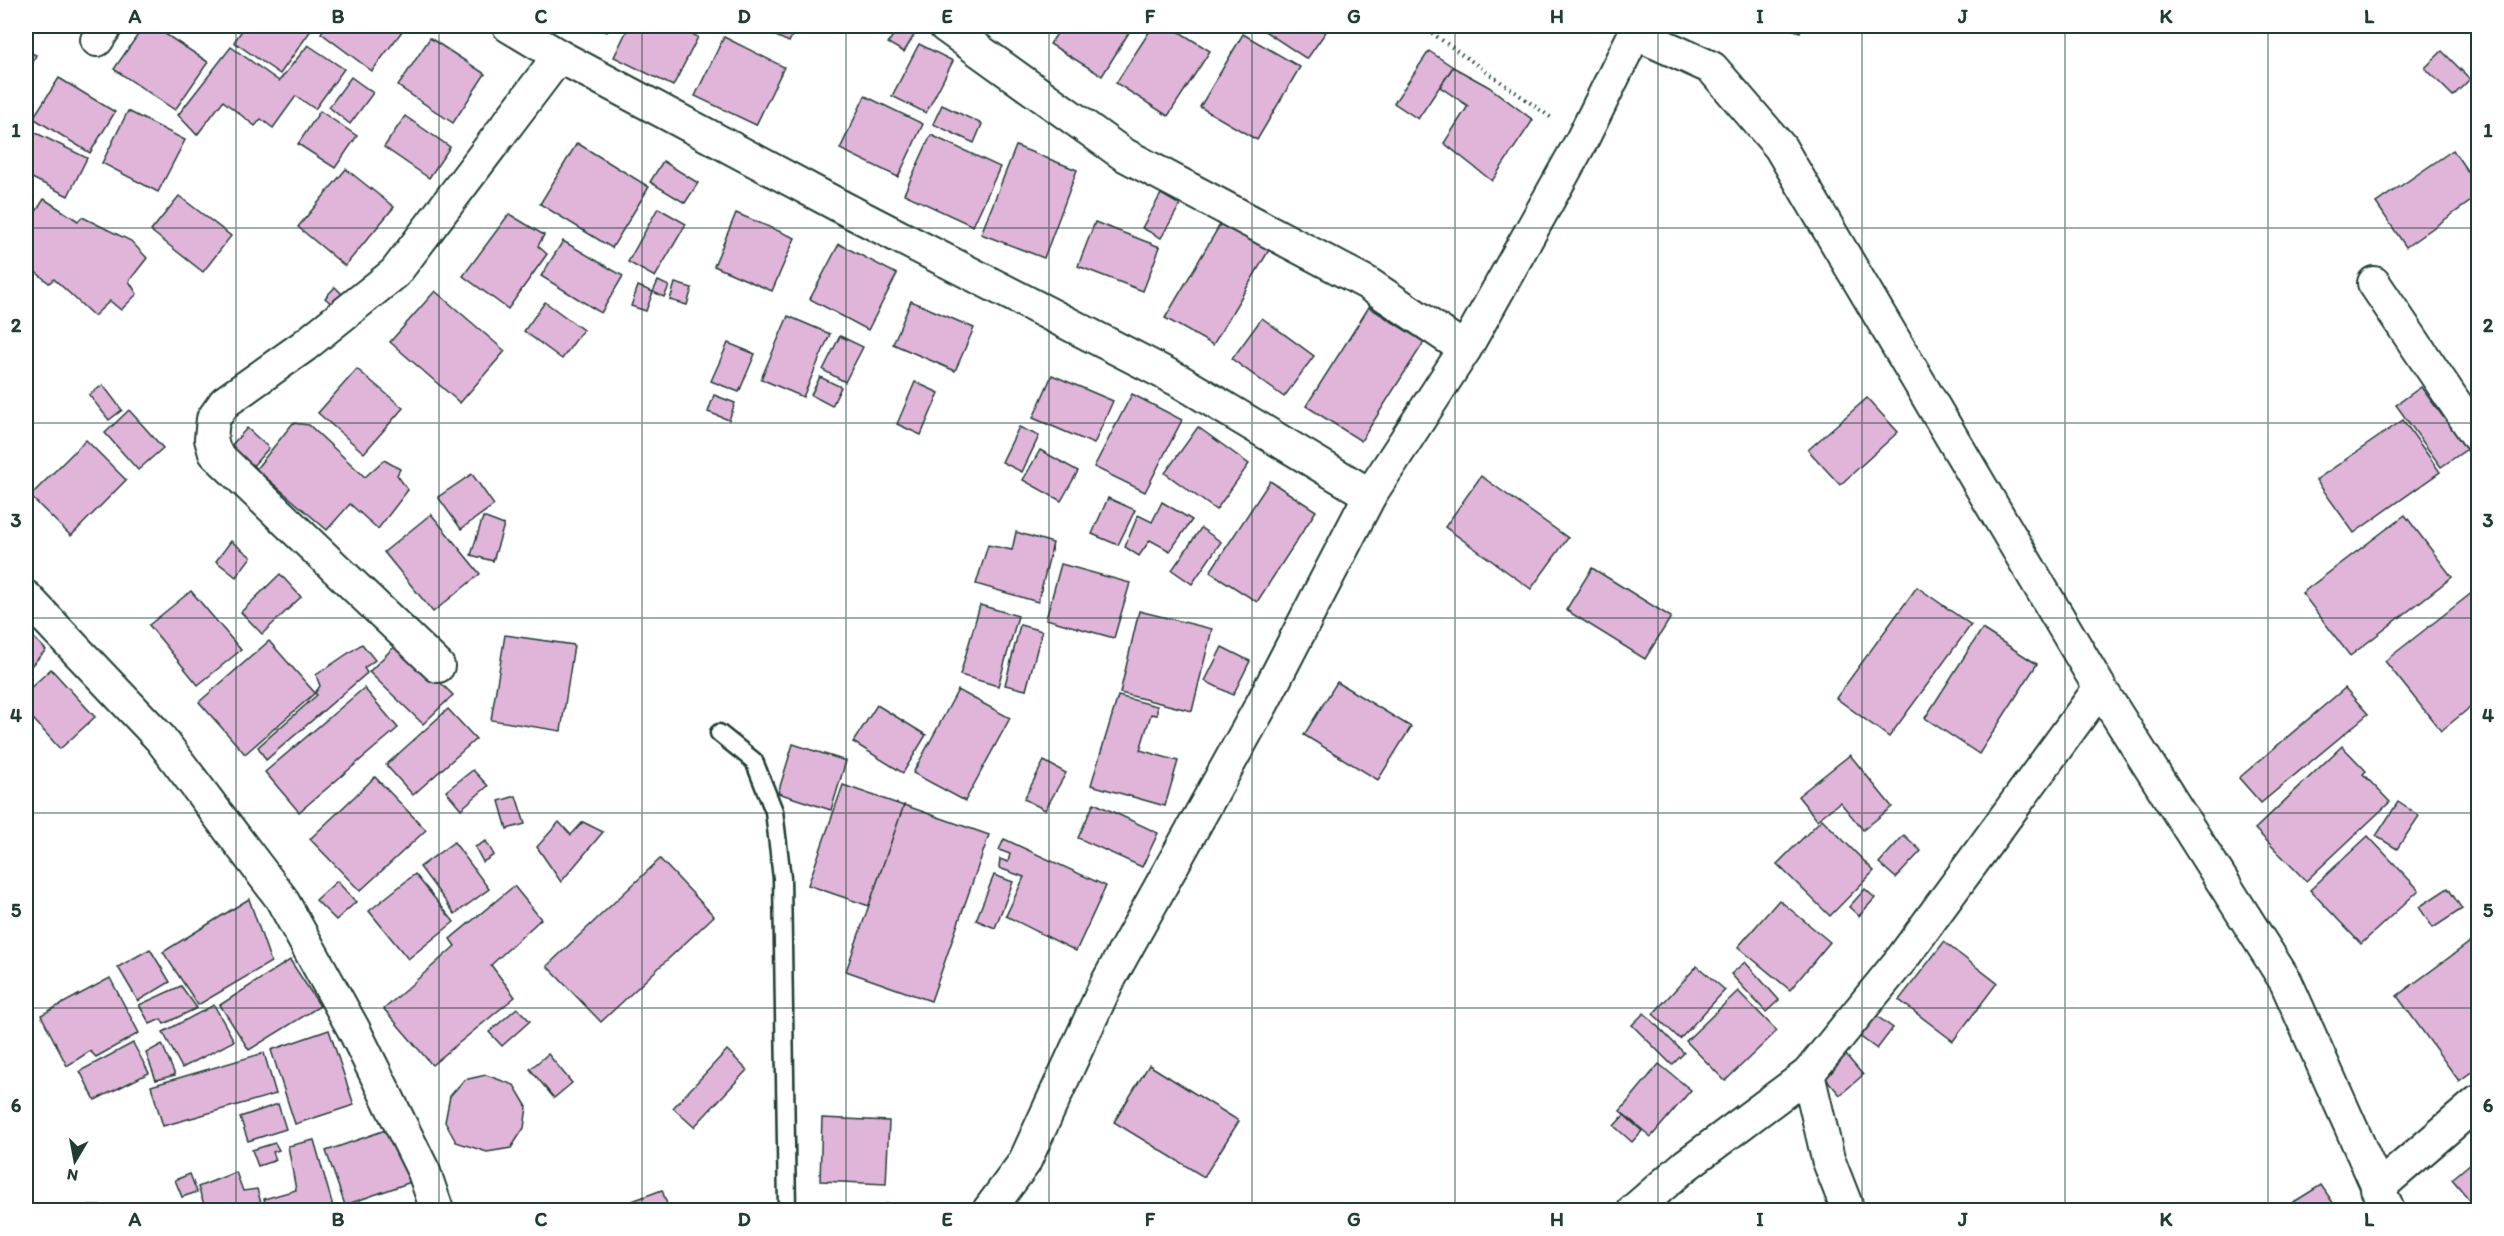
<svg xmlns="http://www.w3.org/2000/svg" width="2504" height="1236" font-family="Itim,sans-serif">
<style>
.building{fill:#e1b5da;stroke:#1f3d34;stroke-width:1.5}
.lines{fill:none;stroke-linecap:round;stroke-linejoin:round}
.lane-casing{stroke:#1f3d34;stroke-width:21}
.street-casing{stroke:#1f3d34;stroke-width:36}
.path{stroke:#1f3d34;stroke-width:4;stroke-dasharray:1.5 4.5;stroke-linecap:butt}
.lane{stroke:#fff;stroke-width:16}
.street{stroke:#fff;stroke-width:32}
.grid{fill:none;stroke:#1f3d34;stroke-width:1.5;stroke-opacity:0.55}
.neatline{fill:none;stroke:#1f3d34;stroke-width:2}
.grid-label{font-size:20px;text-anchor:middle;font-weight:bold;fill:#1f3d34}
</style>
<rect width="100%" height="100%" fill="#fff"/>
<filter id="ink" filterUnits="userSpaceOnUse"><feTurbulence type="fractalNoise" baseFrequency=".0167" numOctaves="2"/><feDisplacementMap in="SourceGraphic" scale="12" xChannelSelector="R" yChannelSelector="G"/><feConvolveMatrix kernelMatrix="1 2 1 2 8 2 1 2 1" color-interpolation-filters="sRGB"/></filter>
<g filter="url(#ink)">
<g class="building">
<polygon points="144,26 153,26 208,62 175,110 114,69"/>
<polygon points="245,26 314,26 280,74 234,42"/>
<polygon points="326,26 406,26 372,71 321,33"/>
<polygon points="596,26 611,26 607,32"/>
<polygon points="629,26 676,26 698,37 673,86 614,57"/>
<polygon points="754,26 797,26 789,42"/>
<polygon points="899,26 919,27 904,52 888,43"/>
<polygon points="1062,26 1133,26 1102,76 1050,44"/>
<polygon points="1153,26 1170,26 1210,51 1168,116 1116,83"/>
<polygon points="1257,26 1330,26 1307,59"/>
<polygon points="1783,26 1802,26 1800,32"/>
<polygon points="1243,34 1300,67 1257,140 1200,107"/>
<polygon points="724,37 784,67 756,125 695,96"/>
<polygon points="430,38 485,74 453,123 398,86"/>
<polygon points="919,44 953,61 926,113 892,96"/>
<polygon points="308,45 344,69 315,109 296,96 273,128 261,119 255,126 223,101 197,135 178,115 231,47 279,81"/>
<polygon points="26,51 36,55 26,79"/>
<polygon points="1429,51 1453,67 1418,119 1394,103"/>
<polygon points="2442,51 2470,79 2453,96 2425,68"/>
<polygon points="1453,67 1489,87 1533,120 1492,181 1444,143 1468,106 1440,87"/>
<polygon points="351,77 373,93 350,124 329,107"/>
<polygon points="59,78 115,112 90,153 33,118"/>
<polygon points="865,96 923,124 898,177 840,149"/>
<polygon points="942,105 982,124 974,143 933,124"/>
<polygon points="128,111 185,140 158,192 102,163"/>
<polygon points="320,111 357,136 335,168 298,144"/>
<polygon points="405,116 450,147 429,178 384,147"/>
<polygon points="26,128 87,158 68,196 26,175"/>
<polygon points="931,135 1000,167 973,226 904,194"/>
<polygon points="577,143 649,187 612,248 540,204"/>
<polygon points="1016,146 1077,170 1044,258 981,234"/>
<polygon points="2453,150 2478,187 2478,196 2406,247 2376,203"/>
<polygon points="663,161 698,183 685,203 650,182"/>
<polygon points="346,169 394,207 345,266 298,227"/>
<polygon points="1161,194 1180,205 1161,238 1142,228"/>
<polygon points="179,196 231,236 203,272 151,231"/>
<polygon points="44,199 78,221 82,217 131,241 147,258 129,281 137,294 121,310 110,301 94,316 54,279 49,283 26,264 26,227"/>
<polygon points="658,208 686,224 655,277 628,262"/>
<polygon points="736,213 795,238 772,291 714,266"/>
<polygon points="509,214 544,235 538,246 547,254 508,309 463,276"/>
<polygon points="1095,222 1160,247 1143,291 1078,266"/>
<polygon points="1221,223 1269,250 1213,345 1165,318"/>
<polygon points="563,241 623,276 601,313 541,276"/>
<polygon points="839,244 897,274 868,330 810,299"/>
<polygon points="658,281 669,286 664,297 653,292"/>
<polygon points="675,283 692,288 687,305 670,300"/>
<polygon points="638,286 653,292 646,311 631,306"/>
<polygon points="335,287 345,297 335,307 325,298"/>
<polygon points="435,291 505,351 460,403 390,342"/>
<polygon points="911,301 974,328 955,371 893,344"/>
<polygon points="545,302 583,330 562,359 524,331"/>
<polygon points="1369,307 1424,342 1361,441 1306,406"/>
<polygon points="788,316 830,334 803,397 761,379"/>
<polygon points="1262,318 1314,356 1284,397 1232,359"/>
<polygon points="840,336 863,347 845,382 823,370"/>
<polygon points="728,343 755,354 739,392 711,381"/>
<polygon points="357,369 403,408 364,453 318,413"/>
<polygon points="1052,375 1113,401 1094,444 1033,418"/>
<polygon points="820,377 841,387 832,406 811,395"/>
<polygon points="915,382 939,393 921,435 897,424"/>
<polygon points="103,385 122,410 109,420 89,395"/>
<polygon points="2421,387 2467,449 2441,467 2396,405"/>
<polygon points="1132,394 1182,420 1145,492 1094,467"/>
<polygon points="714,395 735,403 729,420 708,412"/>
<polygon points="1867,398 1898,432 1840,485 1808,450"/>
<polygon points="129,410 163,448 138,470 105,433"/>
<polygon points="2403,420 2440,472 2354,533 2316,480"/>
<polygon points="293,423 309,425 365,477 384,460 400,469 397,475 408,490 378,529 350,504 327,530 256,469"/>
<polygon points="1019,427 1039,436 1022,472 1002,462"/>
<polygon points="1198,427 1249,464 1216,510 1165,473"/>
<polygon points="247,428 269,448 251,468 229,448"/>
<polygon points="86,440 126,480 71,536 30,496"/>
<polygon points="1040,450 1078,471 1061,501 1023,480"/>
<polygon points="472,474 494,505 461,529 438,497"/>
<polygon points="1481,476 1568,538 1531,589 1445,527"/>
<polygon points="1270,481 1316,511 1257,602 1210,572"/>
<polygon points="1108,498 1135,510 1118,545 1092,534"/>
<polygon points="1162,502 1192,520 1170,551 1150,540 1139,556 1125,547 1138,515 1152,522"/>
<polygon points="431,514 480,574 433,612 384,552"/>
<polygon points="2405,515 2452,577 2350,656 2302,593"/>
<polygon points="483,517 504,525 493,561 471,555"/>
<polygon points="1201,528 1221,542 1192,584 1172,570"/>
<polygon points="1016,532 1053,543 1038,602 976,584 988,545 1012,550"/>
<polygon points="231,541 251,557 236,577 216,561"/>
<polygon points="1061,564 1130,583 1114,638 1046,619"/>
<polygon points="1592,568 1671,617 1645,659 1566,610"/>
<polygon points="280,574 301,597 262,634 241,612"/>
<polygon points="1917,587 1971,625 1889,737 1836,698"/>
<polygon points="2478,588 2478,701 2441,731 2385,661"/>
<polygon points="191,591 241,650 198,685 149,625"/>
<polygon points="980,605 1018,616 998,686 960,675"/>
<polygon points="1139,611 1212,629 1192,711 1120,693"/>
<polygon points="1020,625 1042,631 1026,690 1005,685"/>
<polygon points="1982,629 2037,664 1979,754 1925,718"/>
<polygon points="26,630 46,650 26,671"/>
<polygon points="505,635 574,645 561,731 491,720"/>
<polygon points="269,641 315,693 245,754 199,702"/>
<polygon points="399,642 453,695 423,724 369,672"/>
<polygon points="362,644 375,660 364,668 367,673 266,760 258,747 317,695 315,693 320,686 316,675"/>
<polygon points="1222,647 1250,661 1233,695 1205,681"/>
<polygon points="51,669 95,717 60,749 26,711 26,692"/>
<polygon points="1337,682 1411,727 1378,780 1304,735"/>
<polygon points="364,688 398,728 299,812 265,772"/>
<polygon points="2345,688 2368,714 2261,803 2239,778"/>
<polygon points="958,690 1010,718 965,801 913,773"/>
<polygon points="1118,696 1157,706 1157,715 1151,714 1140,750 1178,761 1165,806 1091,785"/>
<polygon points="877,705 926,735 903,773 853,742"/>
<polygon points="448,709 476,739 413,795 386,765"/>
<polygon points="26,711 32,718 26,724"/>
<polygon points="2478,720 2478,734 2472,725"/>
<polygon points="793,744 846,761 831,810 778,793"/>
<polygon points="2342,746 2366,771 2363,774 2390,802 2306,881 2255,829"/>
<polygon points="1850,755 1892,807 1863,830 1840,802 1817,820 1798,796"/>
<polygon points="1044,761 1066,773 1045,810 1024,799"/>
<polygon points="473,770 488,786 461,809 446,791"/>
<polygon points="375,777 426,830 360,891 310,839"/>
<polygon points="843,785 904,806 869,906 808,885"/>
<polygon points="516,796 525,824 507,829 499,801"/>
<polygon points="2398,802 2419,816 2397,849 2376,836"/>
<polygon points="1094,803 1158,833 1142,867 1078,838"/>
<polygon points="904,805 989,835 931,1001 846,971"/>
<polygon points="1822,819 1874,871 1830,916 1777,864"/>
<polygon points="559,822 571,835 583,822 603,832 561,882 537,847"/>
<polygon points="1904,835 1921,851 1896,878 1879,863"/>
<polygon points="2368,836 2419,890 2361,944 2310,890"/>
<polygon points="1004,839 1106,886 1076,951 1006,916 1024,877 999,868 1000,859 1008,862 1010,854 999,850"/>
<polygon points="486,841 494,855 483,862 475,847"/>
<polygon points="454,842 489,889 455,914 420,867"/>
<polygon points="660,859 714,916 601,1022 547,966"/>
<polygon points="415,874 454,922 408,959 369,911"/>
<polygon points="994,875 1013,882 995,928 976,920"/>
<polygon points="337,881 356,902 336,920 316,900"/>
<polygon points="514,886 541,919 491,965 515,997 432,1065 384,1009 455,946 450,939"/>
<polygon points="2448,888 2462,909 2433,928 2419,907"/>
<polygon points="1865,889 1875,898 1859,916 1849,907"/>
<polygon points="249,899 271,962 198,1005 163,952"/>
<polygon points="1779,900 1830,942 1790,990 1738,947"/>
<polygon points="2477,937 2478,1067 2459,1081 2397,996"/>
<polygon points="1944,942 1997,983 1953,1041 1899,1000"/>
<polygon points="150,949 170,982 138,1001 118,967"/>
<polygon points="290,960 320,1006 249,1050 220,1005"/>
<polygon points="1745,962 1779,1000 1766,1012 1731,974"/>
<polygon points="1697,966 1725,990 1680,1039 1653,1014"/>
<polygon points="110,978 139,1033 96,1057 90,1051 67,1066 41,1015"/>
<polygon points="181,986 197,1008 164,1024 161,1019 150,1024 139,1005"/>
<polygon points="1738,991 1777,1031 1725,1081 1686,1041"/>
<polygon points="214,1005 234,1041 182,1068 163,1032"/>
<polygon points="517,1008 530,1021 502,1046 489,1032"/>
<polygon points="1644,1013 1684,1053 1672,1065 1632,1025"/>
<polygon points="1874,1014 1893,1028 1877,1049 1858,1035"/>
<polygon points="329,1030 354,1105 295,1124 271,1050"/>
<polygon points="133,1043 149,1073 95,1100 80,1071"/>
<polygon points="162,1044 175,1075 156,1080 146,1053"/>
<polygon points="727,1050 747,1070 694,1127 673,1108"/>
<polygon points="264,1053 276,1094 163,1126 151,1086"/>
<polygon points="548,1054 572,1083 554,1098 530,1069"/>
<polygon points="1846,1055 1863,1075 1840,1095 1823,1075"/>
<polygon points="1659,1064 1691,1090 1651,1137 1620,1111"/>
<polygon points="1149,1065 1239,1121 1204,1177 1114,1122"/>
<polygon points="486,1075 514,1085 527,1107 524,1128 511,1148 487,1152 456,1142 445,1122 450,1096 464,1080"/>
<polygon points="278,1104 286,1129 248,1141 240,1117"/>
<polygon points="1624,1115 1642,1131 1632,1142 1614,1126"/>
<polygon points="822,1118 889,1121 886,1184 820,1181"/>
<polygon points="394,1127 414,1181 345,1205 326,1151"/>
<polygon points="314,1140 334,1210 267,1210 264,1199 296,1190 288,1146"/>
<polygon points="275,1143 279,1150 273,1152 276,1160 258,1166 252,1150"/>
<polygon points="2478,1157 2478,1210 2452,1179"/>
<polygon points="236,1172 243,1191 257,1189 263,1210 206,1210 198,1187"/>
<polygon points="190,1174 197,1192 182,1197 175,1180"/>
<polygon points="2321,1185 2338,1210 2281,1210"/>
<polygon points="662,1190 669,1210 626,1210 624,1204"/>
<polygon points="410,1203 413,1210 384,1210"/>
<polygon points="885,1204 900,1205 899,1210 884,1210"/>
<rect x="58" y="1206" width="65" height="4"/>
<polygon points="171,1206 172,1210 151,1210"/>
</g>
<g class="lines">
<g class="lane-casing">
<polyline id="lane" points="719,733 754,761 774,811 782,878 787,1210"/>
</g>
<g class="street-casing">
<g id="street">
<polyline points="509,26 559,56 853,213 1178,380 1370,495"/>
<polyline points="945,26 1123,154 1367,283 1465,349"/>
<polyline points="97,40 106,26"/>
<polyline points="2374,283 2478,437"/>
<polyline points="26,597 160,738 281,898 354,1030 424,1172 437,1210"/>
<polyline points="438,666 215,453 211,439 213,419 225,402 304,346 395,273 559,56"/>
<polyline points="1808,1074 1828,1159 1848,1210"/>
<polyline points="2377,1189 2478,1102"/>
<polyline points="989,1210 1024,1163 1107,983 1263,702 1370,495 1465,349 1582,140 1635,33 1712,68 1780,147 2100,688 2286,982 2388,1210"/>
<polyline points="1634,1210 1686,1165 1808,1074 1904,956 2100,688"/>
</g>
</g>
<polyline class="path" points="1422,26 1553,119"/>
<use href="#lane" class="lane"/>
<use href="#street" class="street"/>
</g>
</g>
<path class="grid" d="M236,26v1184M439,26v1184M642,26v1184M846,26v1184M1049,26v1184M1252,26v1184M1455,26v1184M1658,26v1184M1862,26v1184M2065,26v1184M2268,26v1184M26,228h2452M26,423h2452M26,618h2452M26,813h2452M26,1008h2452"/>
<rect width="2504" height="1236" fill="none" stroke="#fff" stroke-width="66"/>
<g transform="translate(75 1161) rotate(190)" stroke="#ffffff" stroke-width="4.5" paint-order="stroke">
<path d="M0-4.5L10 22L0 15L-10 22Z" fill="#1f3d34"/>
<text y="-9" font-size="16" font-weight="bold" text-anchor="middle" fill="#1f3d34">N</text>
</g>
<rect x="33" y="33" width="2438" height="1170" class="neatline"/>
<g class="grid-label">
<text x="135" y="23">A</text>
<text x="338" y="23">B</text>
<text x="541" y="23">C</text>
<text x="744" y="23">D</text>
<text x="947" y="23">E</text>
<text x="1150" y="23">F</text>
<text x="1354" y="23">G</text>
<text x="1557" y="23">H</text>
<text x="1760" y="23">I</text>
<text x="1963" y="23">J</text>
<text x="2166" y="23">K</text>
<text x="2369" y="23">L</text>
<text x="16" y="137">1</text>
<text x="2488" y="137">1</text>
<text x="16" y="332">2</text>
<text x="2488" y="332">2</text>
<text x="16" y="527">3</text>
<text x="2488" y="527">3</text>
<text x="16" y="722">4</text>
<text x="2488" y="722">4</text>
<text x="16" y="917">5</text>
<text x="2488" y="917">5</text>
<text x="16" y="1112">6</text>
<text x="2488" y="1112">6</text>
<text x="135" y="1226">A</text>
<text x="338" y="1226">B</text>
<text x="541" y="1226">C</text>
<text x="744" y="1226">D</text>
<text x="947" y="1226">E</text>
<text x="1150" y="1226">F</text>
<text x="1354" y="1226">G</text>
<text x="1557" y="1226">H</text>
<text x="1760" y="1226">I</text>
<text x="1963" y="1226">J</text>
<text x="2166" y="1226">K</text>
<text x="2369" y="1226">L</text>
</g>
</svg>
